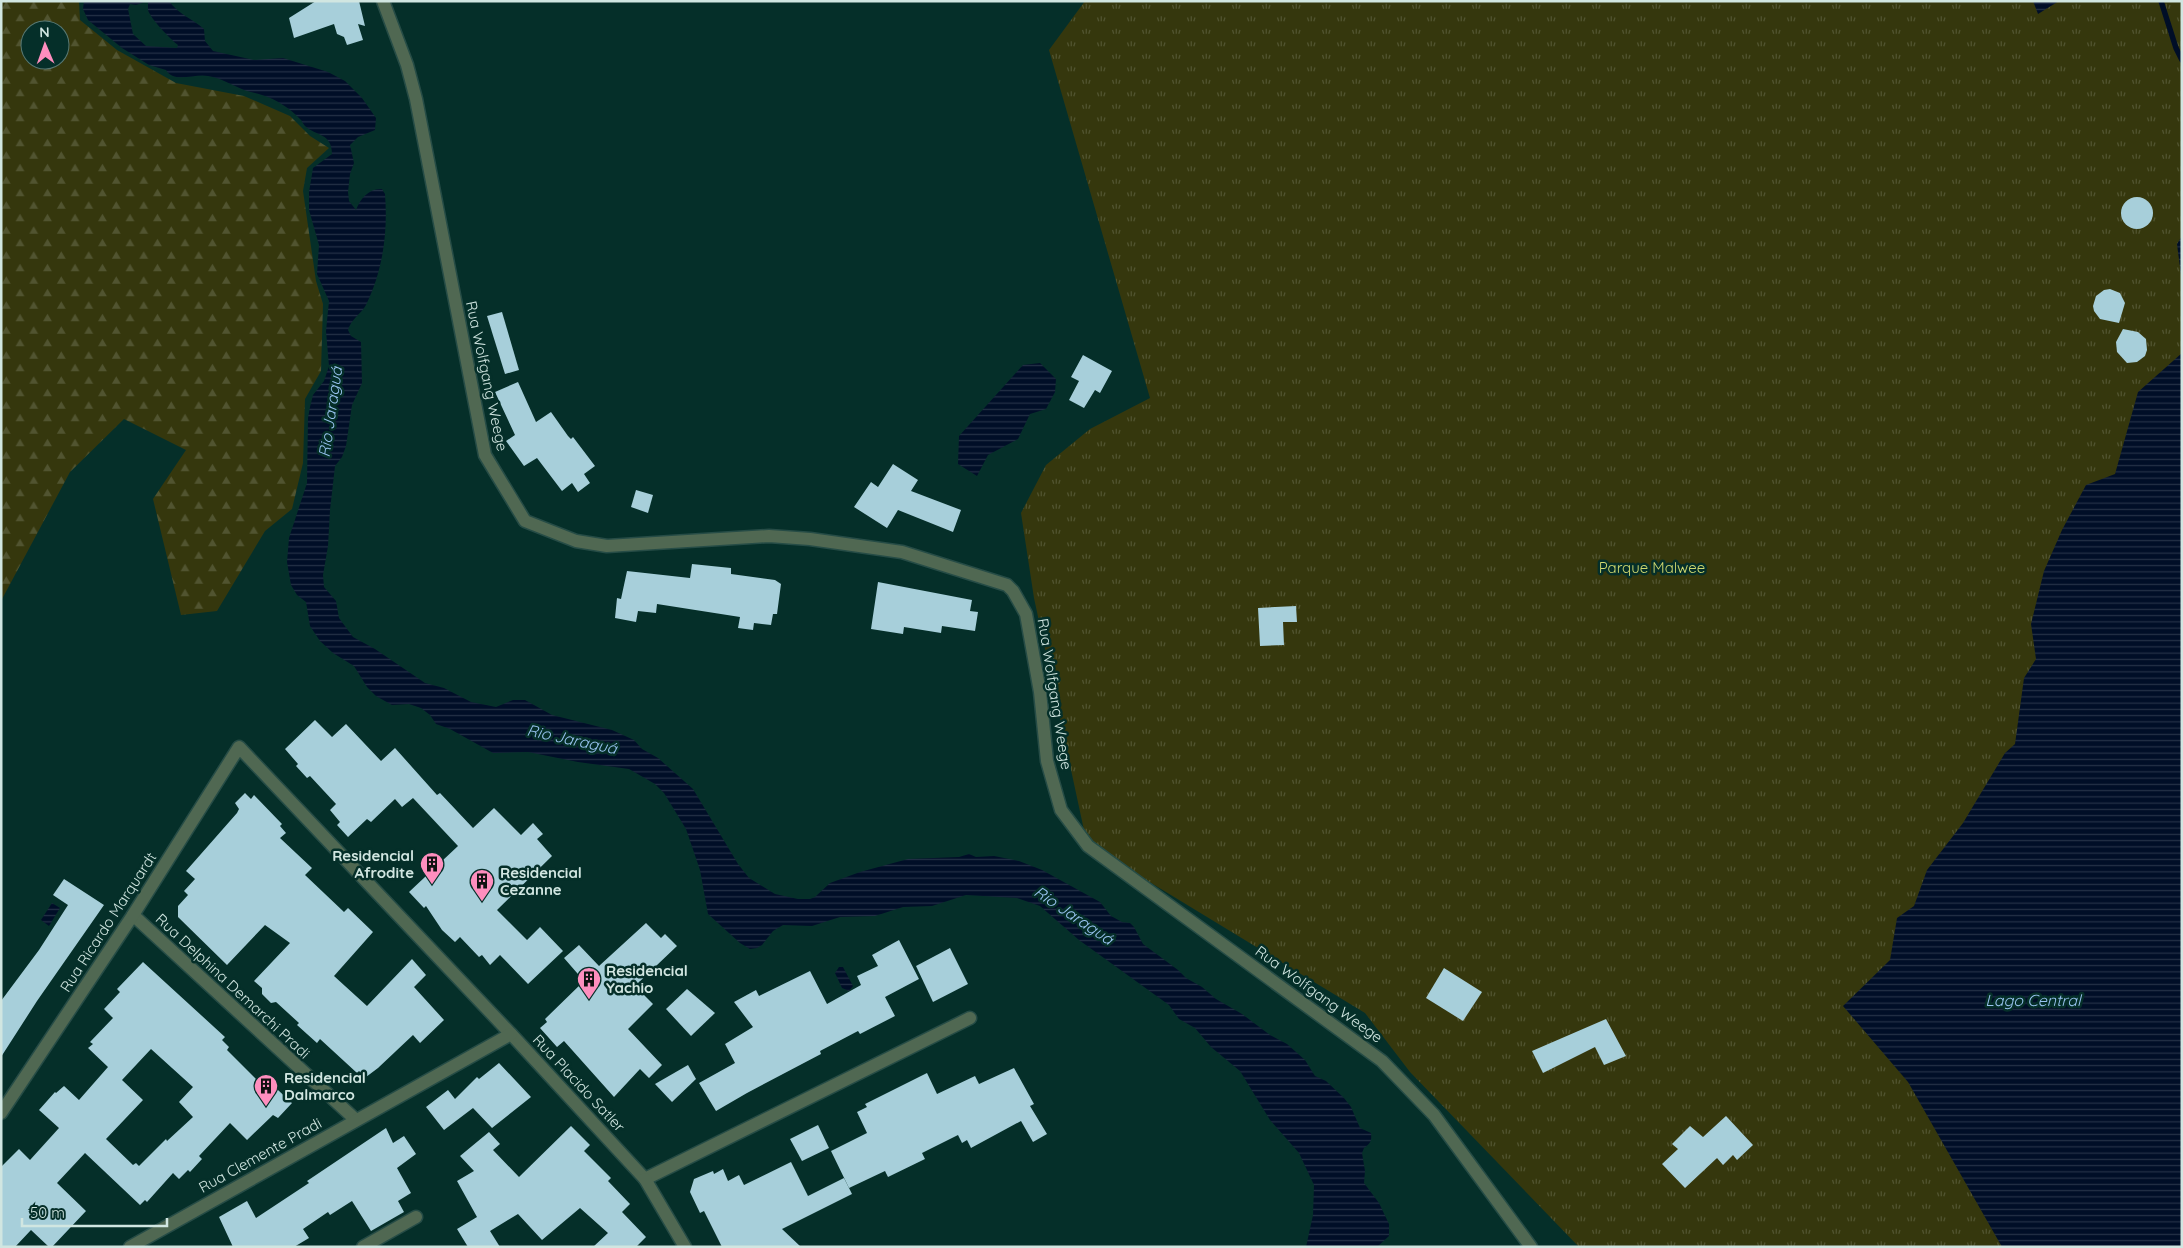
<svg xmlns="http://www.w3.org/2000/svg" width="2183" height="1248" font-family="Quicksand,sans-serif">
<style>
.forest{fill:url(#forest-firs);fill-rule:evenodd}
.park{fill:url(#park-tufts)}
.water{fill:url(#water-rules);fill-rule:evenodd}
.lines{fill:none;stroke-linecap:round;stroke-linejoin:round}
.stream{stroke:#000e27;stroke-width:5.5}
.building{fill:#a7cfda;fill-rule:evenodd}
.minor-casing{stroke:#264c46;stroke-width:15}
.minor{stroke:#506852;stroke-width:12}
.labels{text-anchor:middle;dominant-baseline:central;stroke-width:5;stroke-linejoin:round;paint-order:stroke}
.street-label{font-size:15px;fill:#d1e6e1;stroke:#052f29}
.park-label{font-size:15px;fill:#d1d970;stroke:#052f29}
.poi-label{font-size:15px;font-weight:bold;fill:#d1e6e1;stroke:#052f29;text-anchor:start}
.water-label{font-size:16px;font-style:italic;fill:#9ac4f1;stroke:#052f29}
</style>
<defs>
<pattern id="forest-firs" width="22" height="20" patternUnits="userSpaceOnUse" patternTransform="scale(1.25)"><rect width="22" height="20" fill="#35370d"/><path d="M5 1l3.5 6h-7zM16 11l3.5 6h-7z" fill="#515430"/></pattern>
<pattern id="park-tufts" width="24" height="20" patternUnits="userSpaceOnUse" patternTransform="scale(1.25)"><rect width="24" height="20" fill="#35370d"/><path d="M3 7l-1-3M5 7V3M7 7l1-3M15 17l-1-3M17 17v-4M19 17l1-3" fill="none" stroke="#515430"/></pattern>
<pattern id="water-rules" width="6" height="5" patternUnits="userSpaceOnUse" patternTransform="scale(1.25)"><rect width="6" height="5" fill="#000e27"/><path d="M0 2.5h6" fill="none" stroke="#243146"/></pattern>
</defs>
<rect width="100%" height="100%" fill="#052f29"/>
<path class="forest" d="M1,1h78l1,19 37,30 59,33 68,13 46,20 20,20 19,12 -22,20 -4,23 13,90 7,23 -2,67 -16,28 -2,64 -11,46 -27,22 -48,80 -36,4 -28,-116 33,-49 -62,-31 -54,53 -69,129zM30,30h30v30h-30z"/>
<polygon class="park" points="1085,1 2182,1 2182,1247 1579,1247 1410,1072 1365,1013 1087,844 1034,598 1021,513 1046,465 1090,429 1150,398 1049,50"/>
<g class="water">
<path d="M84,1h85c9,13 24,18 35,28l1,12 8,10 41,9 29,-2 45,14 17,9 17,17 14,20 -1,12 -17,7 -8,8 4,18 -4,11 -2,18 1,9 7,9c4,-11 13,-22 26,-21l3,5c3,38 -2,76 -19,111 -5,9 -15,14 -18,25l3,6 10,6 1,41 -10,22 -6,41 -4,11 -7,9 -5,44 -2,36 -5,29 1,12 12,14 3,17 14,19 22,12 50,34 19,5 27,14 25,5 17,-7h12l27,15 60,15 22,10 8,9 16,9 35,31 45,75 11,14 26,16 23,5h12l5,-2 15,-14 30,-11 48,-13 51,-2 10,-3 7,3 18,-1 25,5 23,9 58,32 11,14 11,6 8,1 4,4 9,17 35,26 8,8 16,9 14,12 26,15 28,21 17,9 18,16 10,16 11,5 18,17 7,9 9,21 11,5c1,8 -1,11 -7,15l-2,5 3,18 -1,12 15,20 10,21v12l-12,11h-71l7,-32 1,-30 -15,-32 -29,-33 -30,-49 -29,-24 -16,-19 -16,-9 -10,-14 -90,-65 -39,-34 -23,-8 -51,-3 -34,11 -29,1 -28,9 -35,1 -28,9 -29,-1 -10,6 -11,14 -5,3 -7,1 -10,-6 -32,-29 -8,-44 -14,-41 -22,-36 -9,-9 -26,-15 -51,-7 -50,-10 -35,1 -43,-24 -14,-5 -6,-9 -9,-7 -12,-4 -17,1 -16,-9 -9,-9 -13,-21 -21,-13 -13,-12 -10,-15 -4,-24 -9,-7 -6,-10 -4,-23 2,-24 18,-55 1,-65 2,-11 3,-12 11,-14 5,-15 -3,-35 3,-30 -12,-27 2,-29 -10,-35v-18l4,-24 19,-14c0,-21 -16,-18 -27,-28 -2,-2 -3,-5 -4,-6 -10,-11 -25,-21 -39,-25 -6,-2 -12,-3 -18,-5 -12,-5 -23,-12 -36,-14 -13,-3 -34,8 -42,-6l-17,-5 -27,-17 -34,-28 -5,-11zM148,1c0,3 0,6 0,9 2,8 23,30 30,35l-1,3 -31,-2 -13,-12 -5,-25 2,-5 6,1z"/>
<polygon points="2033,1 2059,1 2038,14"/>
<polygon points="2182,236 2182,283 2177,244"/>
<polygon points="2182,353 2182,1247 2002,1247 1908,1082 1843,1006 1890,960 1897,918 1914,906 1927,870 1963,823 2005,753 2015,744 2024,678 2036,659 2031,624 2044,571 2062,530 2086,485 2115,474 2138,392"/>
<polygon points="1040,363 1056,379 1055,392 1046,409 1030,414 1018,439 988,455 977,476 958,464 959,436 1023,365"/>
<polygon points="52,903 60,908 49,926 41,920"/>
<polygon points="839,967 843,967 853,986 849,991 842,988 835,973"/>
</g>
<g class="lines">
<polyline class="stream" points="2161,1 2176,48 2182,60"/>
</g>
<g class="building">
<polygon points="316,1 359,1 365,26 358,24 363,40 347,45 344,37 337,34 334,24 294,38 289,18"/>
<circle cx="2137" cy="213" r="16"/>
<polygon points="2110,289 2120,293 2125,303 2119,323 2100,319 2094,311 2093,306 2096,296 2104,290"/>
<polygon points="502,312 519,370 505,374 487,316"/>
<polygon points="2123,329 2138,332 2146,339 2147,350 2145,356 2137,362 2127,363 2117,352 2116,342"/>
<polygon points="1083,355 1112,371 1100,393 1095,390 1084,408 1069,400 1079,381 1071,377"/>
<polygon points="518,382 536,422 551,412 568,436 571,439 573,437 595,466 584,474 590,483 578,492 572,483 562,491 537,458 524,466 506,441 515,435 495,392"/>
<polygon points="893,464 918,480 911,491 961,510 953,532 898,510 887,528 854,507 871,482 878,487"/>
<polygon points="636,490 653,495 648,513 631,507"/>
<polygon points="692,564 731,568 731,574 775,580 781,584 777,614 773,614 771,625 754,623 753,630 738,628 740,617 657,604 656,613 638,611 636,622 615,618 617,598 621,599 627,571 690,578"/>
<polygon points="878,582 972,600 970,611 978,612 975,631 942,626 941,633 904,627 903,634 871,629"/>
<polygon points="1296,606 1297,622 1283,622 1284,645 1260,646 1258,608"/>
<polygon points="315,720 332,737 346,724 381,761 395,748 437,795 440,793 473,828 494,808 521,835 533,823 543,834 537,839 552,856 497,910 527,940 540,927 563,951 528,984 500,955 490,965 482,955 479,957 460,937 455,942 442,930 426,906 424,908 409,892 458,846 413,798 402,807 395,799 371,822 367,819 348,837 337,825 340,822 330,810 336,804 310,776 307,778 296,766 298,764 285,749"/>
<polygon points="245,793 251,799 254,795 282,824 280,826 286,833 280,838 312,868 305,875 344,912 348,908 373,932 334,976 367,1006 412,959 426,975 414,987 444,1020 420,1043 413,1035 378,1068 366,1077 359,1071 357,1073 320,1039 317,1043 297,1025 299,1023 276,1002 271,1003 262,994 262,988 254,981 290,943 265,925 227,965 178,917 178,906 188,895 184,891 195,879 186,871 237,813 239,809 235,803"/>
<polygon points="64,879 104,905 37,1001 1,1057 1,1001 39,950 68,905 53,895"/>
<polygon points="646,923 661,938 665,934 677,946 635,986 653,1004 628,1029 662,1065 649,1078 640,1069 614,1097 564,1041 557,1047 540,1028 547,1022 545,1019 584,981 564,958 579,945 599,966"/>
<polygon points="899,940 919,979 885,997 895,1016 860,1034 858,1031 820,1051 821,1054 747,1093 716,1111 699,1083 735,1063 725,1044 753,1027 734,1002 756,990 759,996 810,971 827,1004 861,985 857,976 878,966 872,955"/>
<polygon points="950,948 968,984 933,1002 916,966"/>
<path d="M143,962l82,75 -3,3 7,7 -2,3 33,33 5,-5 27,25 -14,15 -5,-3 -26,25 -17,-17 -31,33 3,3 -12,13 -2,-2 -9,9 -6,-6 -26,29 -2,-2 -5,5 -55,-52 -28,30 29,28 -34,36h-3l-18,-17 -16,17h-14v-80l18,-18 11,11 29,-32 -20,-18 16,-18 1,1 8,-7 15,14 29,-33 -20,-19 5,-4 -3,-2 23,-24 -9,-9 16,-17 -3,-3zM151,1049l42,38 -14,15 14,15 -26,24 -1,-2 -27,27 -3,-3 -3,2 -27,-26 37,-39 -21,-20z"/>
<polygon points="1444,968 1482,992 1463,1021 1426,998"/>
<polygon points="687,989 715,1013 691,1036 666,1009"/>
<polygon points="1606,1019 1626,1056 1604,1065 1595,1047 1543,1073 1532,1051"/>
<polygon points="499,1063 531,1097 492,1128 473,1108 444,1130 426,1107 448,1090 455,1099 477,1077 479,1079"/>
<polygon points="688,1065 696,1079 672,1102 655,1084"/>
<polygon points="1014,1068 1034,1104 1030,1106 1047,1134 1033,1142 1021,1121 971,1148 967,1140 962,1143 958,1135 922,1153 925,1159 888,1177 885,1171 849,1188 831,1151 867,1133 857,1112 867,1107 865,1104 927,1073 937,1094 975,1076 979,1084"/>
<polygon points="1726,1116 1753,1145 1737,1160 1733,1155 1723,1165 1717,1158 1685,1188 1662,1164 1678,1149 1672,1144 1690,1126 1703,1137"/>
<polygon points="818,1125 829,1148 802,1161 790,1139"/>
<polygon points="571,1126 590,1145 584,1151 611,1178 608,1181 630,1204 622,1212 646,1237 636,1247 593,1247 608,1233 580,1208 542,1240 518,1214 490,1231 500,1247 468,1247 457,1229 477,1217 457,1181 474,1171 460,1156 489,1132 500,1144 493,1150 519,1177"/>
<polygon points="386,1128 393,1143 404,1136 416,1154 397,1168 411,1193 398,1201 404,1212 371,1231 352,1201 330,1215 328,1212 303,1229 309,1238 294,1247 233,1247 219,1217 247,1201 256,1218 309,1183 307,1181"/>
<polygon points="791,1162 808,1196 844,1178 852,1194 782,1229 801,1247 722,1247 704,1211 700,1213 690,1192 694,1179 713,1171 714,1174 723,1169 728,1181 739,1175 744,1185"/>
</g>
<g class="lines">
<g class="minor-casing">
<g id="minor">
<polyline points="383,1 407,65 416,99 485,455 525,521 576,541 607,546 769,536 810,539 902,552 1007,585 1013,591 1026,614 1040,692 1047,761 1061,810 1088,846 1382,1061 1434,1115 1531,1247"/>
<polyline points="133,915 356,1120"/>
<polyline points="1,1113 133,915 239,747 511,1034 645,1179 970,1018"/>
<polyline points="645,1179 685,1247"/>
<polyline points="130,1247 511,1034"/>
<polyline points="363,1247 416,1217"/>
</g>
</g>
<use href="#minor" class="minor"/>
</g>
<defs>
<g id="building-pin" transform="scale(1.25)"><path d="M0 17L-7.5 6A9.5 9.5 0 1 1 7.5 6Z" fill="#fe8ebe" stroke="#052f29"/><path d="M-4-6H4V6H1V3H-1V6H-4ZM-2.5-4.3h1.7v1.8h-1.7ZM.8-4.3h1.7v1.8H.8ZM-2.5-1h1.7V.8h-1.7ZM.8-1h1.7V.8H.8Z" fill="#111"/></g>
</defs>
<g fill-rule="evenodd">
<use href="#building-pin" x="432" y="864"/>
<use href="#building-pin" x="482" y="881"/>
<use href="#building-pin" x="589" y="979"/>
<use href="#building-pin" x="266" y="1086"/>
</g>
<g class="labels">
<g class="street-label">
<text transform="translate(487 376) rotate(78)">Rua Wolfgang Weege</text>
<text transform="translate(1055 694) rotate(81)">Rua Wolfgang Weege</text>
<text transform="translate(108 922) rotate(-57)">Rua Ricardo Marquardt</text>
<text transform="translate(233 986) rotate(43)">Rua Delphina Demarchi Pradi</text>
<text transform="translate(1319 994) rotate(36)">Rua Wolfgang Weege</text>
<text transform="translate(579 1083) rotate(47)">Rua Placido Satler</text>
<text transform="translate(260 1155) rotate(-29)">Rua Clemente Pradi</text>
</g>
<g class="park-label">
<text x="1652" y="567">Parque Malwee</text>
</g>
<g class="poi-label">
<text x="414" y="855" text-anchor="end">Residencial<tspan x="414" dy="17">Afrodite</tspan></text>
<text x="500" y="872">Residencial<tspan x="500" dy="17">Cezanne</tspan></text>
<text x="606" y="970">Residencial<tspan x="606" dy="17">Yachio</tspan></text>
<text x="284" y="1077">Residencial<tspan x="284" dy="17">Dalmarco</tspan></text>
</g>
<g class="water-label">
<text transform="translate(330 412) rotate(-82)">Rio Jaraguá</text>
<text transform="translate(572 739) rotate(12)">Rio Jaraguá</text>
<text transform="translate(1074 915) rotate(34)">Rio Jaraguá</text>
<text x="2033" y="1000">Lago Central</text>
</g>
</g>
<rect width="2183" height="1248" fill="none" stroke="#d1e6e1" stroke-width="5"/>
<g transform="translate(45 45) rotate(358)"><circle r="24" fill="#052f29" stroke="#577873"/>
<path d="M0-4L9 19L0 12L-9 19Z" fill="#fe8ebe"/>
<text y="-8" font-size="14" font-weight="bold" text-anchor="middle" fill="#d1e6e1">N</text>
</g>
<path d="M22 1218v8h145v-8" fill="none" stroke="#d1e6e1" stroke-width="2.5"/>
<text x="30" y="1218" font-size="15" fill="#d1e6e1" stroke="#052f29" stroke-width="4" paint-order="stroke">50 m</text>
</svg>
